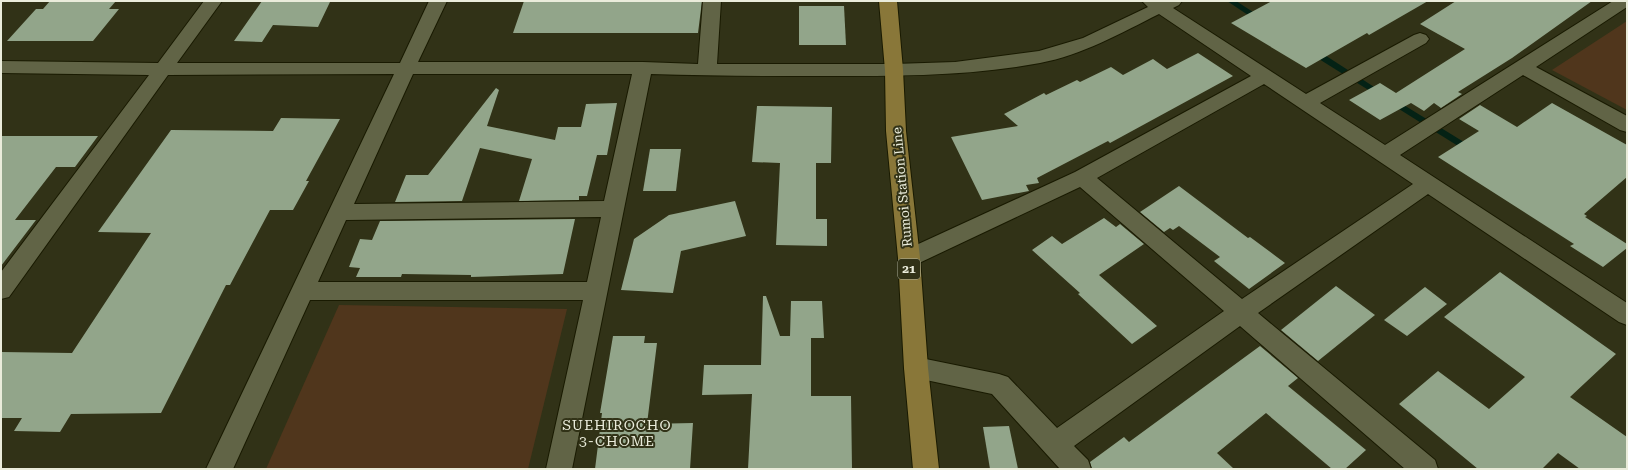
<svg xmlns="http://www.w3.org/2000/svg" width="1628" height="470" font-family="'Roboto Serif',serif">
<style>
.green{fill:#50361c}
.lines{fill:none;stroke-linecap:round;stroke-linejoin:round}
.stream{fill:#042215;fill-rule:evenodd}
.building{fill:#92a58a}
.minor-casing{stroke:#191a01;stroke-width:2}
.major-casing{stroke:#191a01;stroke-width:2}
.minor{fill:#616446;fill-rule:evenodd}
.major{fill:#897739;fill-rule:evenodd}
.labels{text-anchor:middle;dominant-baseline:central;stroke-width:4;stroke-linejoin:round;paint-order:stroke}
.shield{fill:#313217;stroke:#b2b4a0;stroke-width:1}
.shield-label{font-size:12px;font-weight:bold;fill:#eaecdb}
.street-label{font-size:13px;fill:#eaecdb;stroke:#313217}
.neighbourhood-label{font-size:14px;letter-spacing:1px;fill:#eaecdb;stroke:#313217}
</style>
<rect width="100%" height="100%" fill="#313217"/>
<g class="green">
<polygon points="1627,21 1627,110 1552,70"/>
<polygon points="339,305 567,309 528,469 266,469"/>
</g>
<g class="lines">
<g class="stream">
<polygon points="1227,1 1236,1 1264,19 1263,21 1257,21"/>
<polygon points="1311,50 1317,50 1385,94 1381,97 1378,96 1311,54"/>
<polygon points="1394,99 1472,147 1473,149 1472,151 1466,151 1391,104 1390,102 1391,100"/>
</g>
</g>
<g class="building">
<polygon points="50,1 116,1 109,9 119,9 93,41 7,41 36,9 43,9"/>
<polygon points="262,1 289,1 288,2 330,2 318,27 273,25 262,42 234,41"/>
<polygon points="524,1 702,1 698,33 513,33"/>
<polygon points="1272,1 1428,1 1369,35 1367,33 1306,68 1231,23"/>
<polygon points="1456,1 1592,1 1512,58 1458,92 1462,94 1441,108 1434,103 1424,111 1411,103 1380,120 1349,100 1380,83 1396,93 1465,49 1420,24"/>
<polygon points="799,6 844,6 846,45 799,45"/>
<polygon points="1198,53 1233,76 1110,143 1108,141 1037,178 1039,183 1026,185 1029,191 982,200 951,137 1018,126 1004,114 1044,93 1046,95 1077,80 1080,82 1111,67 1123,75 1153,59 1167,69"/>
<polygon points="496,88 499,90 487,126 555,140 558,127 581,127 586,104 617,103 607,155 597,155 587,196 579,196 579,200 519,201 532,159 480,148 462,201 395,202 406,175 428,175"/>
<polygon points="1552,103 1627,145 1627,177 1584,214 1587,216 1585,217 1627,244 1627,248 1603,267 1570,246 1574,244 1438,157 1479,131 1459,119 1480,105 1517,127"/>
<polygon points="757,106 832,107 831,163 816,163 816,219 827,219 827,246 776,245 780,163 752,162"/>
<polygon points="281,118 340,119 306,181 309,181 293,210 270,210 230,285 226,285 161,413 71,414 60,432 14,431 22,418 1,418 1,352 72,353 151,233 98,232 171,130 273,131"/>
<polygon points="1,136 98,136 75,167 56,167 15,220 36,220 1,266"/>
<polygon points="650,149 681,149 676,191 643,191"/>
<polygon points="1179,186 1248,238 1250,237 1285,263 1249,289 1214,261 1220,257 1179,226 1173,230 1170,228 1164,232 1140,212"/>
<polygon points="735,201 746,236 681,251 673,293 621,290 634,239 669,215"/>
<polygon points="1104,218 1116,227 1120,224 1144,244 1099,275 1157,326 1132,344 1078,294 1080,293 1032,250 1052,236 1062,244"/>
<polygon points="575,219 563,274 471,277 471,275 402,274 401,277 356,277 360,268 349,267 360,239 372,240 380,221"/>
<polygon points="1500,272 1616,354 1570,397 1627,437 1627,469 1580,469 1558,453 1542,469 1478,469 1399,404 1438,371 1489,409 1525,377 1444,317"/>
<polygon points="1336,286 1375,315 1318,361 1281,330"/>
<polygon points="1425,287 1447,304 1407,336 1384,320"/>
<polygon points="763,296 766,296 780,336 790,336 791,301 822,301 824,338 811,338 811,396 851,396 852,469 748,469 752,394 702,395 704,365 761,365"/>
<polygon points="613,336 645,336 644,343 657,343 647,424 693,423 690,469 595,469 602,413 600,413"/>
<polygon points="1260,346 1298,378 1288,386 1366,450 1345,469 1332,469 1266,413 1217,453 1234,469 1092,469 1090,462 1124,437 1129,442"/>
<polygon points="1009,426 1018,469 990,469 983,427"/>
</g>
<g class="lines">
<g class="minor-casing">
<path id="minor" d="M204,1h18l-45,62h223l29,-62h18l-29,61h225l55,2 5,-63h18l-4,63h177l61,-2 84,-11 44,-13 65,-31 -6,-6h40l-3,4 -6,3 133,86 108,-59 6,-2 6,2 3,4 -3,4 -106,60 65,42 228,-144h14v6l-91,60 91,49v16l-7,-2 -97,-55 -123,80 227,148v22l-8,-3 -191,-128 -170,119 177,147 3,9h-33l-165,-143 -166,120 14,14 3,9h-31l-68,-75 -85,-18 -3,-8 3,-8 9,-3 83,17 9,3 49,51 167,-117 -144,-124 -163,77 -8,3 -8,-3 -3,-6 3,-6 174,-80 176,-96 -92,-62c-38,19 -77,41 -119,49 -70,13 -141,13 -211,13 -59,0 -119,0 -178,-2l-79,395h-26l37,-169h-273l-77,169h-27l188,-395 -226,1 -159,222 -8,2v-27l148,-197 -148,-2v-12l157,2zM413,74h219l-28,127 -250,3zM1264,84l149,100 -171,115 -145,-121zM601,217l-14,65h-269l28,-62z"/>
</g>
<g class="major-casing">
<polygon id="major" points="879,1 897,1 903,70 906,131 920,258 928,368 939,469 913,469 904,368 898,258 886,131 885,70"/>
</g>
<use href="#minor" class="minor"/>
<use href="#major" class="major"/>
</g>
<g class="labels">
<rect class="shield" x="898" y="259" width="22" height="20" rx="3"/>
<g class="shield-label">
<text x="909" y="269">21</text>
</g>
<g class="street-label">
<text transform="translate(902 187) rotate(-95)">Rumoi Station Line</text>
</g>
<g class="neighbourhood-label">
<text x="617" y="425">SUEHIROCHO<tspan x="617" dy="16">3-CHOME</tspan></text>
</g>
</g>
<rect width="1628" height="470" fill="none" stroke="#eaecdb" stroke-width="4"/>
</svg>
